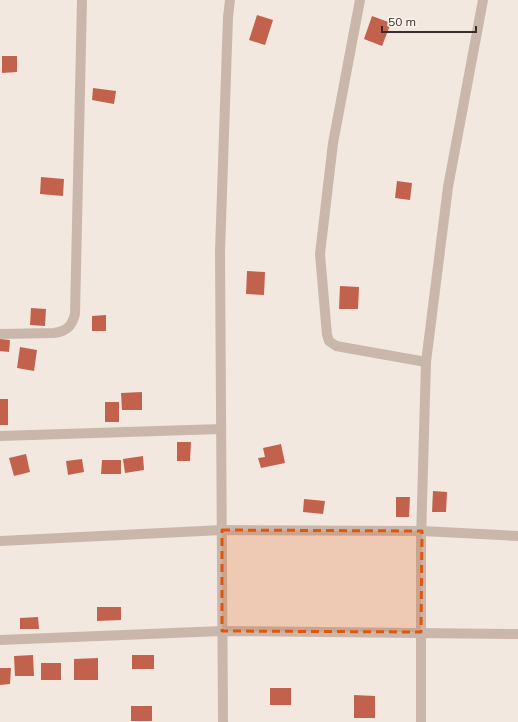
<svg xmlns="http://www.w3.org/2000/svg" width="518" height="722" font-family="Mulish,sans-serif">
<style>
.building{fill:#c2624d}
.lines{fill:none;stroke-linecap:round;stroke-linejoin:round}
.street{stroke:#cab7ab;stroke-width:10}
.marked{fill:#df570e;fill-opacity:0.2;stroke:#df570e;stroke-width:3;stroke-dasharray:8 5;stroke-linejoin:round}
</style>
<rect width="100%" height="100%" fill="#f2e8df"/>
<g class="building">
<polygon points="257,15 273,20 265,45 249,40"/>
<polygon points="372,16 391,23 382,46 364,39"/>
<polygon points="2,56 17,56 17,72 2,73"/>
<polygon points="93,88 116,91 114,104 92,100"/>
<polygon points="41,177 64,179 63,196 40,194"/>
<polygon points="397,181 412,183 410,200 395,198"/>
<polygon points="247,271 265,272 264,295 246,294"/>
<polygon points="340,286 359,287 358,309 339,309"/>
<polygon points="31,308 46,309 45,326 30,325"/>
<polygon points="106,315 106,331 92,331 92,316"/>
<polygon points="0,339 10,340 9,352 0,351"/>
<polygon points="20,347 37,350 34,371 17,368"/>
<polygon points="142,392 142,410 122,410 121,393"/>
<rect x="0" y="399" width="8" height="26"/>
<rect x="105" y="402" width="14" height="20"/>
<polygon points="177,442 191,442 190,461 177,461"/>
<polygon points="281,444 285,463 261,468 258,458 265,457 263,448"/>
<polygon points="26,454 30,472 14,476 9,458"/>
<polygon points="143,456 144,470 125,473 123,459"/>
<polygon points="82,459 84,472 68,475 66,461"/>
<polygon points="102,460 121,460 121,474 101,474"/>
<polygon points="433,491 447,492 446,512 432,512"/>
<polygon points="396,497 410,497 409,517 396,517"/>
<polygon points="304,499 325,501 323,514 303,512"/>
<polygon points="97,607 121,607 121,620 97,621"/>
<polygon points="38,617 39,629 20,629 20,618"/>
<polygon points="33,655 34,676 15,676 14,656"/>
<rect x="132" y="655" width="22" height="14"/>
<polygon points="98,658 98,680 74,680 74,659"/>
<rect x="41" y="663" width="20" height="17"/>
<polygon points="0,668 11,668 10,684 0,685"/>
<rect x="270" y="688" width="21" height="17"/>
<polygon points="354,695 375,696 375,718 354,718"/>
<rect x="131" y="706" width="21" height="15"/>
</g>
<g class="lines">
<g class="street">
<polyline points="360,0 333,143 320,254 327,335 329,341 336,346 426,362"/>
<path d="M0,334l54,-1c13,-2 18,-7 21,-19l7,-314"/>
<polyline points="0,436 221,429"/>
<polyline points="0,541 222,530 422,531 518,536"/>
<polyline points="0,640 222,631 518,634"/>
<polyline points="223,722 220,251 228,17 230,0"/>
<polyline points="421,722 421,540 426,362 448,187 483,0"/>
</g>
</g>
<path class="marked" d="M222,530l200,1 -1,101 -199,-1z"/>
<path d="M382 26v6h94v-6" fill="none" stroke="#382d2a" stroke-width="2"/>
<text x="388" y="26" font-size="12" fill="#382d2a" stroke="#faf2eb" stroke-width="3" paint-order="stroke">50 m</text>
</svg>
